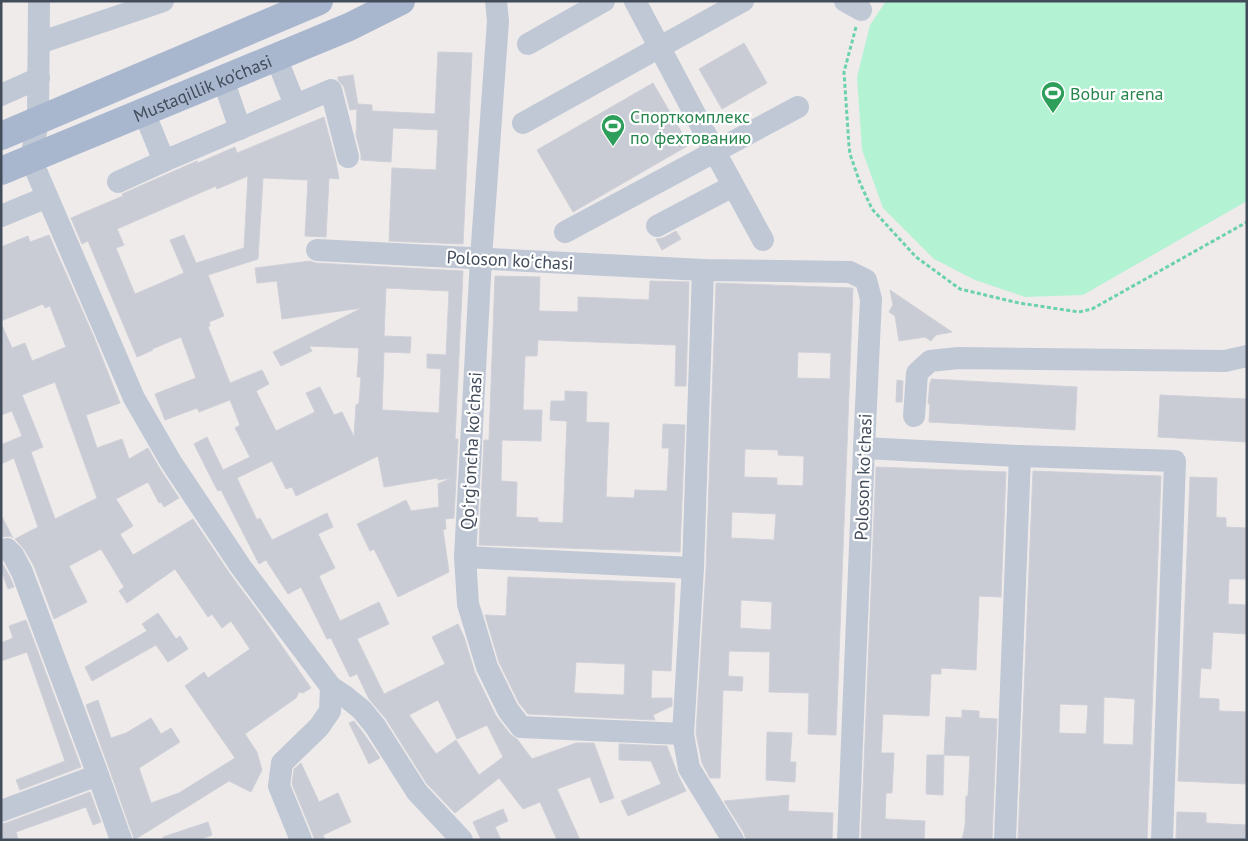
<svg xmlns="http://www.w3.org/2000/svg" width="1248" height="841" font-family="'PT Sans',sans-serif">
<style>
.green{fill:#b4f2d4}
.building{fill:#c9ccd4;stroke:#cfd0d8;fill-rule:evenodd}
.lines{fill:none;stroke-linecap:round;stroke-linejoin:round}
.path{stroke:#6ad2ad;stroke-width:3;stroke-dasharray:4 2.5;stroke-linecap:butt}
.minor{stroke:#c0c8d5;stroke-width:22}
.major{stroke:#a8b6ce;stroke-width:28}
.labels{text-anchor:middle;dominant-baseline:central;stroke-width:4.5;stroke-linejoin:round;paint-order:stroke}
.street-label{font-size:18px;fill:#424c5a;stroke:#fff}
.leisure-label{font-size:18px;fill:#27864d;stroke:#fff;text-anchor:start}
</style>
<rect width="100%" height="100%" fill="#efebeb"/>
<polygon class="green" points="886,1 1247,1 1247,201 1083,295 1025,297 975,280 934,259 883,208 862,150 857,77 870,25"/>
<g class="building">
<polygon points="744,43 767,83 722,109 699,69"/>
<polygon points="438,52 472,53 463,244 389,241 392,168 436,170 438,130 393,128 391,162 361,160 361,154 356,135 357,109 350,110 344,87 338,80 338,77 353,75 358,105 358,104 372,105 372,111 435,114"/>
<polygon points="653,83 689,145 573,212 537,150"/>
<path d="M324,117l12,45 3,17 -10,-1 -3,59 -21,-1 3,-56 -45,-2 -5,81 -50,16 16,41 -15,6 1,4 -2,1 22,56 32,-13 7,14 -13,7 20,40 39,-19 -9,-19 14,-6 14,28 8,-3 12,25 2,-32 3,-2 2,-26h-4l2,-29 -50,-2 3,5 -31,15 -8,-14 89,-44 -80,11 -5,-38 -20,2 -2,-15 55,-7 6,2 147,8 -8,168h3l-4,79 -9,1 1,10 -3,1 6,42 -51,25 -24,-48 -4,2 -13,-27 49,-24 5,11 28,-4 -1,-23 13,-6 -13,2v-2l-54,9 -6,-31 -82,40 -4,-9 -6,2 -14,-28 -35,17 20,42 3,-2 12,22 55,-27 6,14 -15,7 17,34 -16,8 21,45 39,-19 10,22 -32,15 27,55 61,-30 -13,-27 26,-13 6,13 11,36 21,43 15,19 6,4 15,20 44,-16h18l20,55 -14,5 -10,-26 -33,12 23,51h-23l-17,-38 -17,7 -24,-31 -44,35 -28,-29 -41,-65 -17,-20 -12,-25 -7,3 -19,-39 -4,1 -26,-52 -13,7 -22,-34 -7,4 -38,-74 -3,1 -4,-7 -20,-40 13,-7 16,33 27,-13 -15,-29 5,-3 -10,-25 -31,12 -2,-4 -32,12 -10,-26 41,-16 -15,-41 -29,12 1,1 -16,7 -49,-116 -6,3 -11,-26 52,-22 -1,-2 75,-33 1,2 37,-16 2,6zM248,176l-4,72 -48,15 -12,-28 -14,5 14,33 -49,21 -19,-46 8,-3 -7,-16 99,-43 1,3zM386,288l63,3 -3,64 -19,-1v14l14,1 -2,44 -57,-3 2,-58 26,1 1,-16 -27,-1zM438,700l19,39 30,-14 16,32 -24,18 -23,-35 -20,14 -27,-39z"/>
<polygon points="676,231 681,239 662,250 656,239 663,238"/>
<path d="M49,235l44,100 27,68 -34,12 11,33 25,-9 7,20 19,-11 12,21 19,29 -15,9 -3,-5 -2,1 -11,-21 -32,17 17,27 -13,8 13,21 60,-36 37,55 29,39 52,75 -8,5 -4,-1 -3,6 -51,36 12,18 5,18 -11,22 -22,-11 -95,59 -1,-4 -23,-65 -24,-66 12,-5 13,38 15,-5 25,-15 10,16 10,-6 9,14 -41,26 12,35 28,-10 56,-35 -50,-72 19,-14 4,6 42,-29 -19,-28 -9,7 -10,-14 -4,3 -33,-48 -48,34 -8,-12 5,-4 -23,-38 -32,17 18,36 -33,17 -20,-53 -10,-17 -9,-10 23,-12 -24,-69 -13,6v-19l21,-9 -10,-25 -11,4v-92l11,25 13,-5 7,18 34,-14 -16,-41 -5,2 -2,-4 -42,17v-74l27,-11 2,6zM55,382l42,116 -42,21 -24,-67 12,-5 -21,-52z"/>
<polygon points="495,276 540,277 539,311 578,312 578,297 649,300 650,281 689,282 686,386 675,386 676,345 538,340 537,356 525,356 523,410 542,410 541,441 502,440 501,481 517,482 516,517 538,518 538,522 563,523 567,421 550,420 551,401 565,401 565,391 587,392 586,422 609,423 606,497 634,498 635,490 667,491 669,448 662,448 663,424 685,425 680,552 479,545 484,440 489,440"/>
<path d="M716,283l137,5 -17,447 -28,-1 1,-41 -40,-1 1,-40 -41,-1 -1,25 15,1 -1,14 -19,-1 -3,88h-10l-8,-15 -6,-30 10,-164zM798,352l33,1 -1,26 -33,-1zM745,449l33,1v5l26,1 -1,30 -26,-1v-7l-33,-1zM732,512l44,2 -2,26 -43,-2zM741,600l31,2 -1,28 -31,-2z"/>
<polygon points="890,290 952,332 936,335 931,341 925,337 899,341 895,316 889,312 893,305"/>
<polygon points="931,379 1077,387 1075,430 929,422 930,404 928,404 930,382 931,382"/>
<polygon points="897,380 903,381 902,402 896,402"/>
<polygon points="1160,395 1247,399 1247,442 1158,437"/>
<polygon points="876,467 1006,472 1001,597 979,596 976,670 941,668 941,674 931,674 929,716 883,714 881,753 894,753 892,793 886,793 885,819 925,821 924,840 861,840"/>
<path d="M1033,471l128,5 -14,364h-129zM1104,697l31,2 -2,46 -30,-1zM1060,704l28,1 -2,29 -27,-1z"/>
<polygon points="1190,477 1217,478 1216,517 1226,518 1226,527 1247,528 1247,579 1229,579 1228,604 1247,605 1247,634 1213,632 1211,669 1201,668 1199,698 1219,699 1219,711 1247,712 1247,784 1178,781"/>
<polygon points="1,515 13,538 11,536 1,537"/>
<polygon points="1,563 2,563 10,577 14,587 8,589 1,570"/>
<path d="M508,577l167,6 -4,88 -19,-1 -1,28h21v8l-19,9 2,5 -127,-6 -9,-11 -20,-41 -14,-47 21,1zM576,662l49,2 -1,31 -50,-2z"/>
<polygon points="158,613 176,639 180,636 188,649 168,662 156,645 92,681 85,667 147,631 142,624"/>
<polygon points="26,620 81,767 20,790 16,780 65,761 27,652 1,661 1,643 13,638 9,626"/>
<polygon points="962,710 979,711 979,718 997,719 992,840 962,840 965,826 966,796 968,796 970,756 944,755 946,717 962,718"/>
<polygon points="354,721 364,734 380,758 369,764 349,723"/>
<polygon points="767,732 792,733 790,762 796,762 795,782 766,780"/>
<polygon points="619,744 667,746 678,775 686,791 628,816 621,801 661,784 651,761 619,760"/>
<polygon points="927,755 944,755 943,795 926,794"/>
<polygon points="301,763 319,802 338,793 351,822 323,835 325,840 314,840 313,835 292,784 294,769"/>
<polygon points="90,792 101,822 93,825 86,807 16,832 18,840 1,840 1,824 6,823"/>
<polygon points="789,795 788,811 833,813 832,840 746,840 744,833 724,801"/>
<polygon points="503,809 508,821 495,827 501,840 481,840 473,822"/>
<polygon points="1177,812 1206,813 1206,823 1247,825 1247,840 1176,840"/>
<polygon points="208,822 212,835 199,840 163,840 163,837"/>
</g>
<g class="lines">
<polyline class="path" points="856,27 844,72 849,146 850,154 860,183 872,209 916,257 960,289 1019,303 1079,312 1092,309 1247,222"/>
<g class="minor">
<polyline points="39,1 38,121 31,159 134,398 171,462 241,567 331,687 346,697 362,710 375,726 417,792 462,840"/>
<polyline points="496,1 498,21 481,258 465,557 468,604 487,667 508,710 521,727 683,734"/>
<polyline points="635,1 715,152 763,240"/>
<polyline points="845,1 861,10"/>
<polyline points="39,43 163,1"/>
<polyline points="528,44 604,1"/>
<polyline points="276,57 295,105"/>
<polyline points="223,79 240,129"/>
<polyline points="1,95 39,78"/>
<polyline points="144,112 164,161"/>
<polyline points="523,123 743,1"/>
<polyline points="118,182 164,161 331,90 348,157"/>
<polyline points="1,216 47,197"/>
<polyline points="657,226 733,186"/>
<polyline points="565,232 798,107"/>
<polyline points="317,250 703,270 850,272 866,280 871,299 864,448 848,840"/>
<polyline points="703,270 693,568 683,734 689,768 733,840"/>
<polyline points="914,416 917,373 930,361 958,358 1225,361 1247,356"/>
<polyline points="864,448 1020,456 1175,461 1162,840"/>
<polyline points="1,550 7,549 13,555 22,572 98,775 121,840"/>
<polyline points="465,557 693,568"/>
<polyline points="1,811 98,775"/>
<polyline points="301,840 279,786 282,763 319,727 330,711 331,687"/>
<polyline points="1005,840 1020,456"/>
</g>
<g class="major">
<polyline points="1,136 319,1"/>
<path id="s1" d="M1,171l348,-144 52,-26"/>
</g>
</g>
<defs>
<g id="stadium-pin" transform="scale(1.25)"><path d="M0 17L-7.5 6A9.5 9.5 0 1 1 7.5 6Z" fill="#2e9e5b" stroke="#fff"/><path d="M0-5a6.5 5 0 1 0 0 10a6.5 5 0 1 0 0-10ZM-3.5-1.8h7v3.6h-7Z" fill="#fff"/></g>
</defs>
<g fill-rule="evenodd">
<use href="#stadium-pin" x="1053" y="93"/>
<use href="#stadium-pin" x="613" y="126"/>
</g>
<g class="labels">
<g class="street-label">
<text stroke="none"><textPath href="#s1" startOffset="218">Mustaqillik ko'chasi</textPath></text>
<text transform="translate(510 260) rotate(3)">Poloson koʻchasi</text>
<text transform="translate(471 451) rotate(-87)">Qoʻrgʻoncha koʻchasi</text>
<text transform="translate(863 477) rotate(-88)">Poloson koʻchasi</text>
</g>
<g class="leisure-label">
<text x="1070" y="93">Bobur arena</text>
<text x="630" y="116">Спорткомплекс<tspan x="630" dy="21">по фехтованию</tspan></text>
</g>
</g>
<rect width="1248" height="841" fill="none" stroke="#424c5a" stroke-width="5"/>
</svg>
